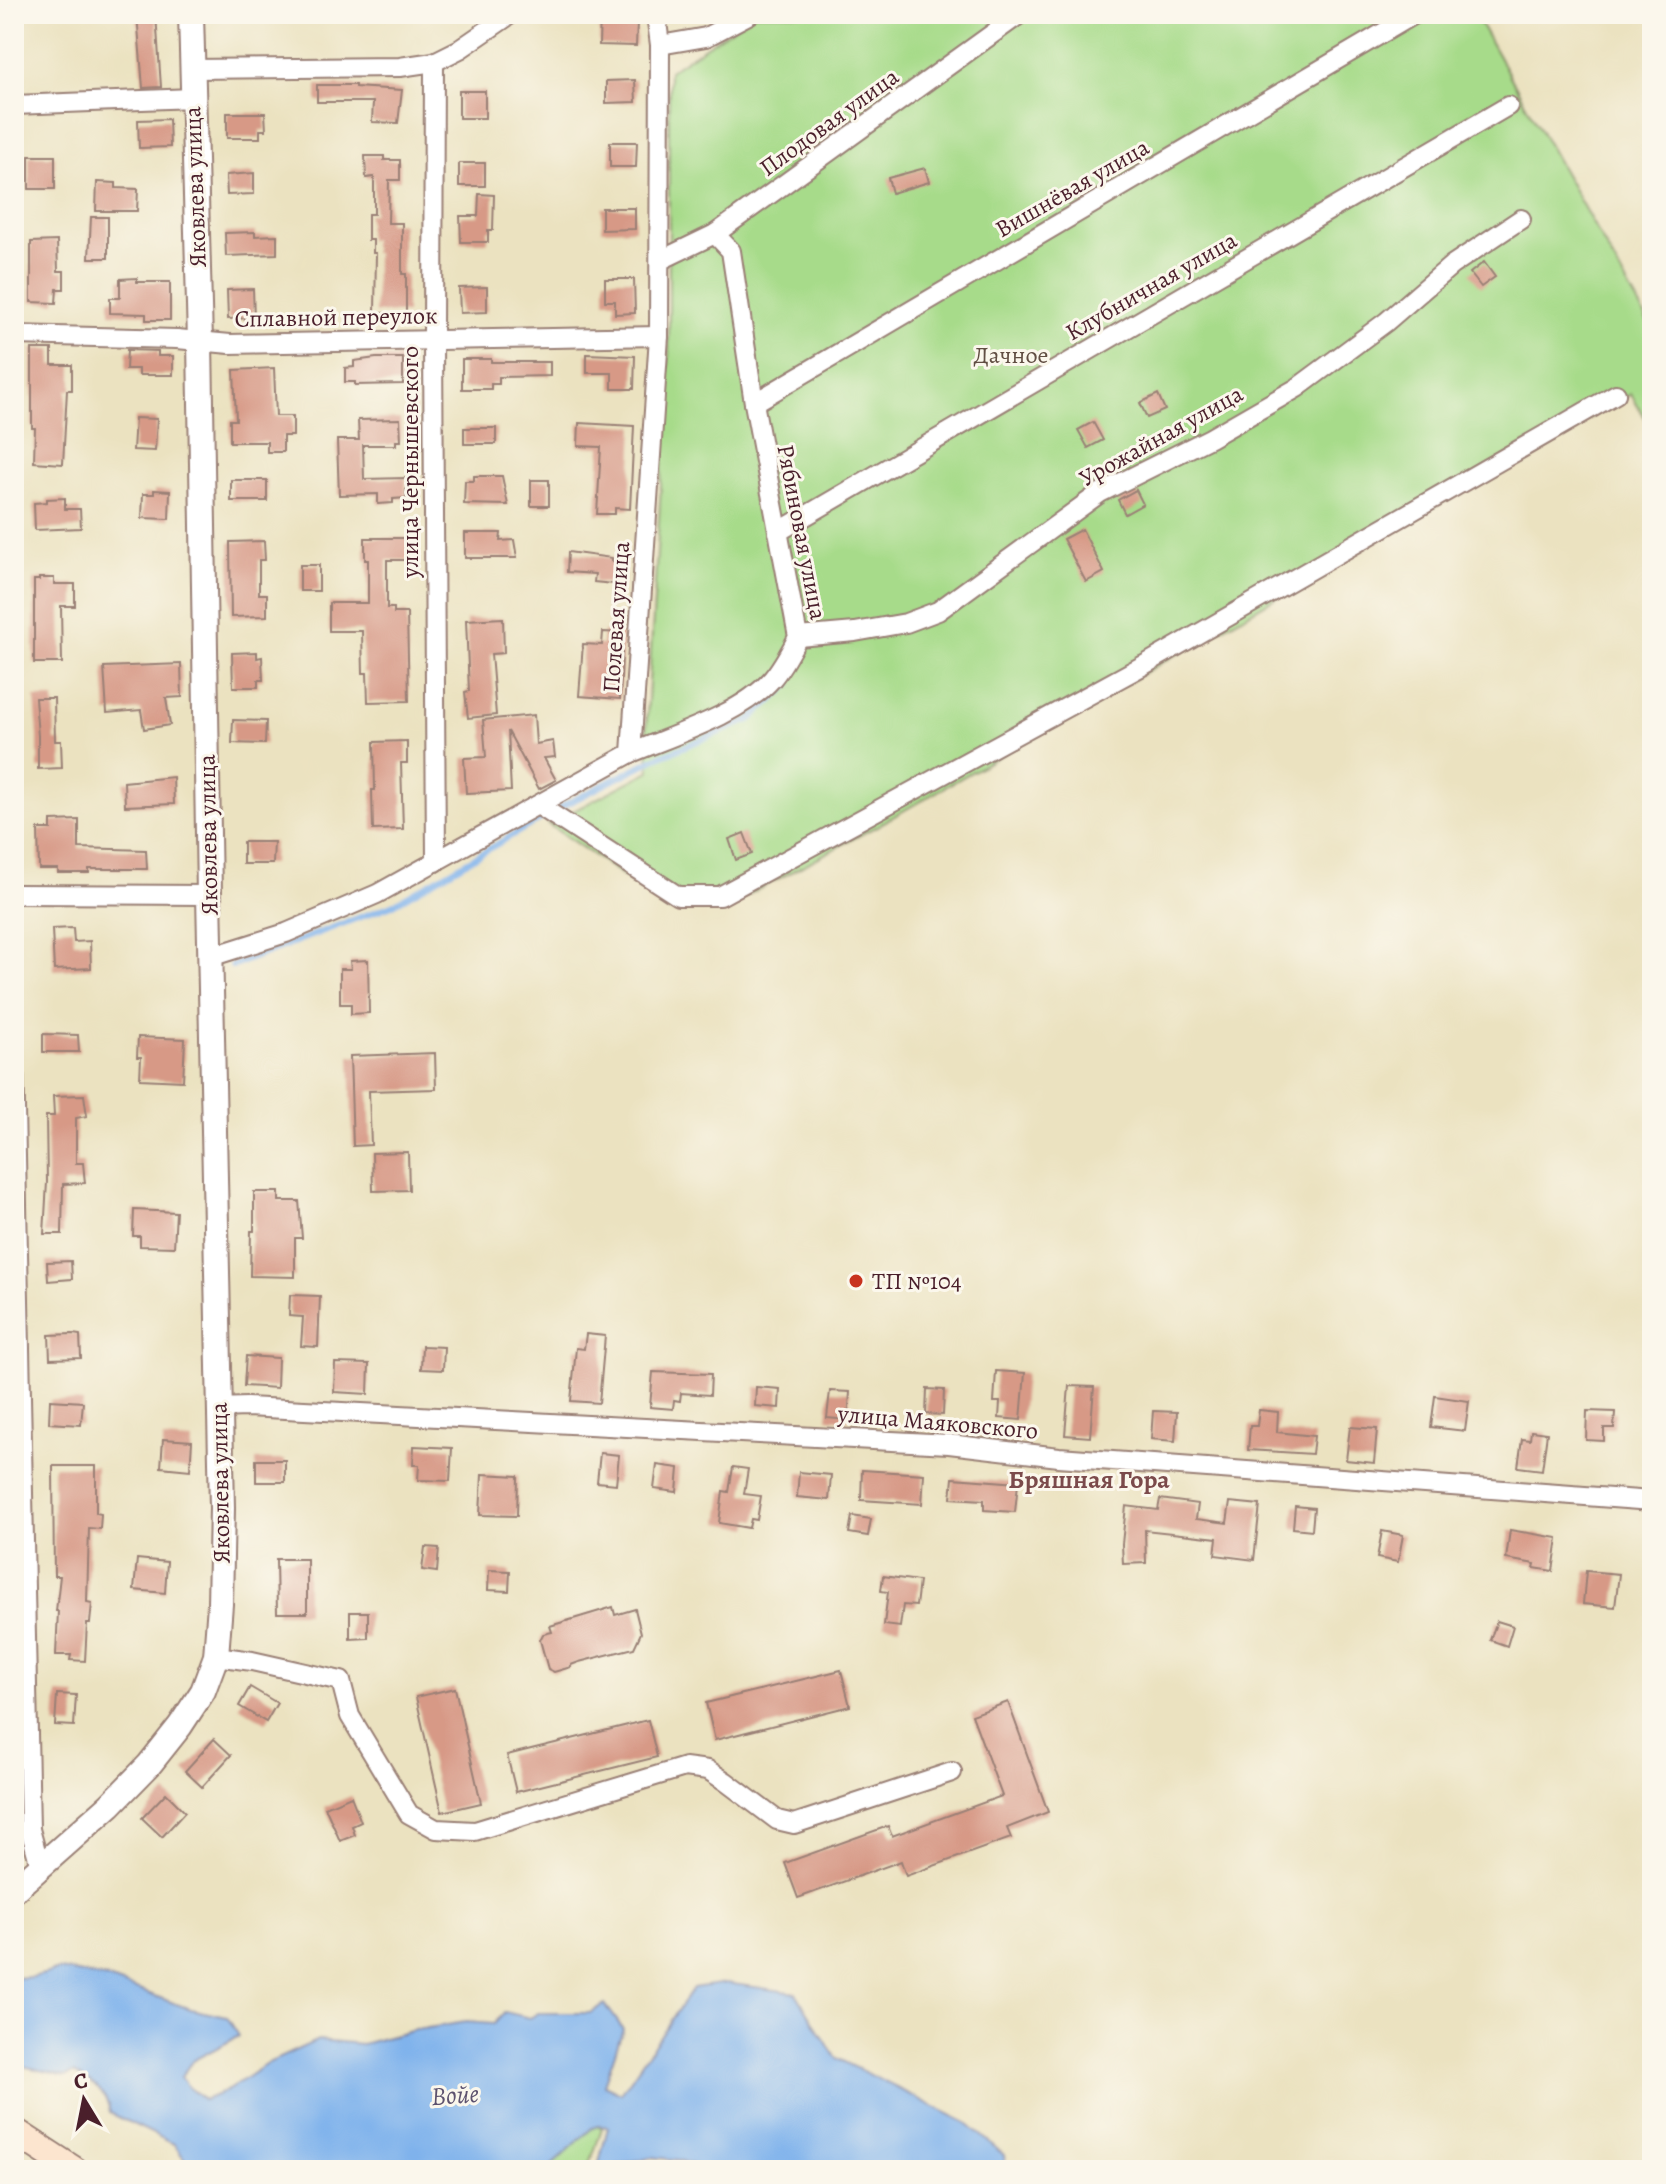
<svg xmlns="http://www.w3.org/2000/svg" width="1666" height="2184" font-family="Alegreya,serif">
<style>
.green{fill:#a7db8a;stroke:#787d5a;stroke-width:2}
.water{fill:#7fb2ec;stroke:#64688c;stroke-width:2}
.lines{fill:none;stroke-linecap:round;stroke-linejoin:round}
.stream{stroke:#7fb2ec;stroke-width:6}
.building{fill:#d79986}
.minor-casing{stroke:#9a8076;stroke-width:22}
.tertiary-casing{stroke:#9a8076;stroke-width:28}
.secondary-casing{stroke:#9a8076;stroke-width:30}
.minor{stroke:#fff;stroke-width:18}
.tertiary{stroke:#fff;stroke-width:24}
.secondary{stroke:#fce5cf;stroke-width:26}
.poi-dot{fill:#c8321e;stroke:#fbf7ec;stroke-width:3}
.labels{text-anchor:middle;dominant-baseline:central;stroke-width:6;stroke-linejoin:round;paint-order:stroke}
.street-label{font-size:24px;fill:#4a1f2b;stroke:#fbf7ec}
.park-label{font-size:24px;fill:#614e43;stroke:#fbf7ec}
.poi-label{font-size:24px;fill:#4a1f2b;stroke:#fbf7ec;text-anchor:start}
.neighbourhood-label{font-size:26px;font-weight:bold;fill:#7b4a4b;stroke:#fbf7ec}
.water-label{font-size:26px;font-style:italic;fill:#5d526f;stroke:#fbf7ec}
</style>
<rect width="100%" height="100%" fill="#fbf7ec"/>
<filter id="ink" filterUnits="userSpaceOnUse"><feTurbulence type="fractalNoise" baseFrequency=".0125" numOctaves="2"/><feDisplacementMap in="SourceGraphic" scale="16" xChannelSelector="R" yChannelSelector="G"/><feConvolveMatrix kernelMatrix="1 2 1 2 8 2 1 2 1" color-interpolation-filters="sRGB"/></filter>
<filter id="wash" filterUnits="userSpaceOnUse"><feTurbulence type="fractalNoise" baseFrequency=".006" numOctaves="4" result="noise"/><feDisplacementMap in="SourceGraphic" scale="32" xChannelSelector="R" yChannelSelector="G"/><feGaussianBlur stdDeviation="1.8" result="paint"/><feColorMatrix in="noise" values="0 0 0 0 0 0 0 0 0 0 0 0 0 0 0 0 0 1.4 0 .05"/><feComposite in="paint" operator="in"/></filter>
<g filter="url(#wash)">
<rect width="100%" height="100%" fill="#ebe2c0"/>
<g class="green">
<polygon points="754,14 1475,14 1652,329 1652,431 1631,394 877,826 720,910 669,907 548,824 650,771 646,733 669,353 669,71"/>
<polygon points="598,2126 602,2128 588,2170 547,2170 592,2128"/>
</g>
<path class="water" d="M59,1970l47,8 84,31 37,8 12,19 -47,25 -11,16 8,11 15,12 24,-10 40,-27 50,-23 44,4 53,-14 51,-8 28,2 11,-12 25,6 8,-5h52l15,-9 18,25 -19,56 17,8 72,-105 33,-5 70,10 40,65 131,65 37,32 2,15h-296l-32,-10 -27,-3 -46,11 -6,-5 9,-36 -10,-1 -6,2 -45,42h-126l-7,-4 -5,4 -32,-2 -7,2h-178l-18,-26 -64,-31c-3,-22 -18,-30 -36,-40l-8,3 -52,-12v-86l19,-1z"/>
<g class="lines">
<polyline class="stream" points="232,966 392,905 568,803 656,758 750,720 790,684"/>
</g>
<g id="blocks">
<g class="building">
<polygon points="137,14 156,14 161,87 143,88"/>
<polygon points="600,14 625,14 624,22 637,22 636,46 599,45"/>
<polygon points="635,80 636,102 606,103 606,81"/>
<polygon points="317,85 355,85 355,87 402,90 398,123 372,122 373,102 317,102"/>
<rect x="459" y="91" width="26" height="27"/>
<polygon points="227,113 265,113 266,130 260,130 260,138 227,138"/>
<polygon points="169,119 170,147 139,148 138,120"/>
<polygon points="610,142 637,142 636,167 610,167"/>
<rect x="29" y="156" width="26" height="33"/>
<polygon points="365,156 384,156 384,160 400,160 400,180 389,180 388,223 402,223 402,274 406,274 406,313 375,313 376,253 373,253 373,240 368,240 368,214 374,214 374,177 366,178"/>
<rect x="459" y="163" width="26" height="23"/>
<polygon points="925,168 929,182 892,193 888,178"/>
<polygon points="254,173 254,194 227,195 226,175"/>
<polygon points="97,182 116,183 116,188 138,189 137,211 96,211"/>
<polygon points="479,194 494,195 493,230 488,230 488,242 461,242 460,216 478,216"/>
<polygon points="602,208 635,208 635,229 602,230"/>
<polygon points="91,217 108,217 108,258 89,258"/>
<polygon points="255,232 255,236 277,235 277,254 226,256 225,233"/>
<polygon points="57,241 58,271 64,271 64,289 57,289 56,303 31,302 31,242"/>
<polygon points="1484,262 1495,277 1481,287 1470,273"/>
<polygon points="137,278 137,282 170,282 170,320 146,320 146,314 110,313 110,298 120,298 120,279"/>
<polygon points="605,279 634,279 635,313 615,314 615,301 605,301"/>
<polygon points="487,287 487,312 460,313 459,288"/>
<polygon points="253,289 254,318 228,319 227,290"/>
<polygon points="32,349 52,349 52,365 72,365 72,390 67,390 63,464 34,462 35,428 32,428"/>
<polygon points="127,350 158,351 158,356 173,356 173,375 139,375 139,369 126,369"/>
<polygon points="587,354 635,356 634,389 612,389 612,373 587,373"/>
<polygon points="376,358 403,358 403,384 355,385 355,382 345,382 345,368 354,367 354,361"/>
<polygon points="462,359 491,359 491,362 550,362 550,376 499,377 499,384 491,384 491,389 462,389"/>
<polygon points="274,368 276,416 293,416 293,436 283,436 283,452 267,452 267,442 230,442 230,420 236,420 234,370"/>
<polygon points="1158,394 1165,410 1147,418 1140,403"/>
<polygon points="135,418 157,419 155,451 133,450"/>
<polygon points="400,419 401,441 396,441 396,445 363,445 364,479 406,478 406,498 393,499 393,503 378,504 378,494 339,495 337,440 359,440 358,420"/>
<polygon points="1093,422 1103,440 1088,448 1078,430"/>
<polygon points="579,423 634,426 630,509 615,508 615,514 597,514 601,447 578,446"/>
<rect x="464" y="428" width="32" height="16"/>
<polygon points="474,476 502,476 508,505 464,504 465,481 474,481"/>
<rect x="231" y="480" width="36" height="21"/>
<rect x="531" y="480" width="18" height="26"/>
<polygon points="154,490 170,491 169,519 142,518 143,494 154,494"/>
<polygon points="1136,490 1143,504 1125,514 1118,500"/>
<polygon points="65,498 65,509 80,509 81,528 35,530 34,503 47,502 47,499"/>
<polygon points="1082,529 1104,572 1086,582 1063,539"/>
<polygon points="465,533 501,533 500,541 514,540 517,558 465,558"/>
<polygon points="365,538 409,538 409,560 387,560 387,608 394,608 394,613 407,613 409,701 368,702 367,673 363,673 362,631 329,631 329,603 368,603 368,560 365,560"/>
<polygon points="264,541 265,560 259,560 259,594 267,594 267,616 231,617 230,542"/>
<polygon points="568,552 612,558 612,562 625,563 624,585 594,582 595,574 567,572"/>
<rect x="300" y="565" width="19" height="26"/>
<polygon points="39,578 54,578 54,584 75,584 75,606 61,606 62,663 34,663 34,580 39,580"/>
<polygon points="503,618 504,653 491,654 496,715 468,718 465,692 469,691 466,620"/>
<polygon points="603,632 623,633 620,699 579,696 583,644 602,645"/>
<polygon points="257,652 257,658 262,657 263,680 258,680 258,687 233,687 232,653"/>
<polygon points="181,664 182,697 166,698 170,725 144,729 141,710 107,713 104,667"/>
<polygon points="35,698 54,698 55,741 61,741 62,768 38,769 38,736"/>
<polygon points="534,715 536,744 553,741 555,757 544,758 556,780 539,789 508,731 511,791 466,793 464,758 486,757 483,720"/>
<polygon points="233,720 266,721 265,744 232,743"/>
<polygon points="407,741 407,763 401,763 403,829 373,830 372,790 375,790 374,742"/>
<polygon points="173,777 174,804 125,806 124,782"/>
<polygon points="79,820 79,848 146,850 147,869 89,869 89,873 58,873 58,869 39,869 38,829 51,829 51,821"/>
<polygon points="744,833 752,854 736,860 729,839"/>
<polygon points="243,842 274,842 273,864 243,864"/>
<polygon points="73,928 74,942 90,941 91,968 54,970 52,929"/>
<polygon points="368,960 369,1013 351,1014 351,1004 340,1004 340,969 351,969 350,961"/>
<polygon points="43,1034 78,1035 79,1052 43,1052"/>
<polygon points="138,1037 185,1039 183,1081 140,1079 141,1057 137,1057"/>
<polygon points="435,1053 436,1089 369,1091 371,1145 353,1146 350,1056"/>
<polygon points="84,1095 87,1116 76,1118 76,1163 83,1163 85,1183 63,1184 62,1234 44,1234 47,1182 46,1116 54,1116 53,1096"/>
<polygon points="408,1152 409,1190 373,1191 372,1153"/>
<polygon points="254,1192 279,1192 279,1201 299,1201 302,1238 295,1238 295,1277 250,1276 251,1231 254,1231"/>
<polygon points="134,1210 176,1212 174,1247 140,1246 140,1236 133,1236"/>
<polygon points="71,1261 72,1279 48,1281 47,1262"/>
<polygon points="290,1295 320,1296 318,1347 301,1346 303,1317 289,1316"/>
<polygon points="73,1334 80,1335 81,1358 50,1359 49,1335"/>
<polygon points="586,1334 605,1336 599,1403 571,1401 576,1348 584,1349"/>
<polygon points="422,1346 444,1347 443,1370 421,1369"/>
<polygon points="246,1356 278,1358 277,1388 244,1386"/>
<polygon points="335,1363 369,1364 368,1394 334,1392"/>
<polygon points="996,1371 1025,1373 1021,1420 999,1418 1000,1402 994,1402"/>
<polygon points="653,1372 711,1374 710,1395 681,1393 680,1401 674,1400 673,1409 650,1407"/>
<polygon points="1069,1386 1094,1387 1090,1437 1065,1435"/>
<polygon points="756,1387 780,1389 779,1408 755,1406"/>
<polygon points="927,1389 944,1390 943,1415 926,1414"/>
<polygon points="830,1391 850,1392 848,1420 827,1418"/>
<polygon points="1435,1396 1469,1401 1465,1431 1431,1427"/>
<polygon points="50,1400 83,1402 81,1425 49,1423"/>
<polygon points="1259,1410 1278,1412 1277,1432 1314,1436 1312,1454 1248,1450 1250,1426 1257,1426"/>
<polygon points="1153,1411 1177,1412 1175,1441 1151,1439"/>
<polygon points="1587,1411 1615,1412 1614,1428 1604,1428 1604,1441 1586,1440"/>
<polygon points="1350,1427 1377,1429 1374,1463 1346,1460"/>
<polygon points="1531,1431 1547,1433 1542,1470 1518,1467 1522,1439 1530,1440"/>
<polygon points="163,1439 192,1441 190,1470 161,1467"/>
<polygon points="414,1446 452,1448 450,1481 418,1480 419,1465 413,1465"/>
<polygon points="600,1453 619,1455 616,1484 597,1482"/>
<rect x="256" y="1460" width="29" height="22"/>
<polygon points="657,1465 679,1468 677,1492 654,1489"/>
<polygon points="53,1466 96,1466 96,1513 101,1514 100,1529 89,1528 87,1602 92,1603 90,1623 87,1623 85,1661 70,1660 71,1655 56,1655 58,1611 56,1611 60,1576 54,1576"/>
<polygon points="733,1467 748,1469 744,1494 761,1496 757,1520 751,1519 749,1528 719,1523 723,1491 729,1492"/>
<polygon points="862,1470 924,1474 922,1504 861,1500"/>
<polygon points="799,1472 831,1475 829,1500 797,1497"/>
<polygon points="482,1474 518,1476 517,1516 480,1515"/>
<polygon points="953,1478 1018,1483 1015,1512 984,1510 984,1500 951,1498"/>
<polygon points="1160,1499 1198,1504 1196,1519 1227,1523 1230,1502 1260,1505 1254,1560 1215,1555 1217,1538 1145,1530 1146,1563 1123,1564 1122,1544 1126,1506 1158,1510"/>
<polygon points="1295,1506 1314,1508 1312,1530 1293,1528"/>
<polygon points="852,1516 871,1519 868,1536 849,1533"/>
<polygon points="1510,1530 1558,1538 1553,1571 1534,1568 1535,1564 1506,1559"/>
<polygon points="1382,1531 1403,1535 1398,1562 1377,1558"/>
<polygon points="425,1547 439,1548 437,1572 422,1570"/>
<polygon points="137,1559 167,1562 165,1593 134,1590"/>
<polygon points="276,1559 307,1559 307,1613 277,1613"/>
<polygon points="489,1570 510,1571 509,1591 488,1590"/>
<polygon points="1586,1571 1619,1574 1615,1607 1583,1604"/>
<polygon points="883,1576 919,1581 916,1606 903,1605 900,1627 884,1625 888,1592 881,1591"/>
<polygon points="613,1607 615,1615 635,1609 641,1633 634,1648 579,1662 571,1665 571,1667 554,1672 548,1669 540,1640 543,1634 552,1632 550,1626"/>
<polygon points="350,1612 368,1612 368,1638 350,1639"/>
<polygon points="1497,1621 1513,1626 1507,1646 1490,1640"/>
<polygon points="841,1670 850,1706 715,1740 706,1703"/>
<polygon points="250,1687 277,1703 266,1722 239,1706"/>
<polygon points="455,1688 481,1803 442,1812 416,1697"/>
<polygon points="57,1694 76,1695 74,1726 55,1725"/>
<polygon points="1008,1702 1048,1812 1007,1828 1011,1838 906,1876 901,1861 798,1898 785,1863 888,1826 892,1836 1002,1796 972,1715"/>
<polygon points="648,1720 657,1757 516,1792 507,1755"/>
<polygon points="214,1739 231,1755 202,1787 185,1771"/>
<polygon points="166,1793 185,1812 162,1837 142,1818"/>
<polygon points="351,1796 361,1822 352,1826 355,1835 340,1841 325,1807"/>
</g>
</g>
</g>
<g filter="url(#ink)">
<use href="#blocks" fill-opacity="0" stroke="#9a8076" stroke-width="2"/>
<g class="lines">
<g class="minor-casing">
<g id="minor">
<polyline points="660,45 706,37 750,14"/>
<polyline points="434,62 433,339 436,862"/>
<polyline points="192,69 400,67 434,62 460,49 511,14"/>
<polyline points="14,105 193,98"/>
<polyline points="661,260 715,234 1020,14"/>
<polyline points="14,335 177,339 230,344 659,336"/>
<polyline points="754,403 1415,14"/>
<polyline points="778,532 1508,106"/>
<polyline points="798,637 855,632 906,623 938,611 1100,493 1210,438 1297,388 1386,322 1452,265 1521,219"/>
<path d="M631,753c43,-18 111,-39 141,-74 11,-13 18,-27 26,-42l-44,-234 -23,-152 -16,-17"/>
<polyline points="538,805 678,896 720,896 1144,665 1616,394"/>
<polyline points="14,894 209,895"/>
<polyline points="210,957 286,933 377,894 631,753 659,336 660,45 656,14"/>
<polyline points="14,1060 30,1829 40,1866"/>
<polyline points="218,1408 247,1407 949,1444 1059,1457 1652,1501"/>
<polyline points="216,1656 252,1661 341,1681 350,1716 409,1814 436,1829 475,1831 685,1767 708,1770 725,1781 777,1820 794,1824 952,1772"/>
</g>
</g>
<g class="tertiary-casing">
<polyline id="tertiary" points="14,1890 110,1805 149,1765 180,1726 203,1691 216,1656 220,1604 222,1508 209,895 200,341 191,14"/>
</g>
<g class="secondary-casing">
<polyline id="secondary" points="14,2131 74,2170"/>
</g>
<use href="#minor" class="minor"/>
<use href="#tertiary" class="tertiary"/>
<use href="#secondary" class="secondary"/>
</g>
</g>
<circle class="poi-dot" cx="856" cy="1281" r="8"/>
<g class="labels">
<g class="street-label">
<text transform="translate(829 122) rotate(-36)">Плодовая улица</text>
<text transform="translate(195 187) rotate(-92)">Яковлева улица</text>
<text transform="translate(1072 188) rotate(-30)">Вишнёвая улица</text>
<text transform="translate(1151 286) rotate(-30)">Клубничная улица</text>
<text transform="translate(336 317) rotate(-1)">Сплавной переулок</text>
<text transform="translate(1161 436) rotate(-29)">Урожайная улица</text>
<text transform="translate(410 462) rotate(-90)">улица Чернышевского</text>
<text transform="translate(802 532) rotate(79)">Рябиновая улица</text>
<text transform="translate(616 617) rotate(-86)">Полевая улица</text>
<text transform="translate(208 835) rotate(-91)">Яковлева улица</text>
<text transform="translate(938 1422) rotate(5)">улица Маяковского</text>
<text transform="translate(220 1483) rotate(-91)">Яковлева улица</text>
</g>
<g class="park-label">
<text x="1011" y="355">Дачное</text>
</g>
<g class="poi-label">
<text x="872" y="1281">ТП №104</text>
</g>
<g class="neighbourhood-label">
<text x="1089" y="1479">Бряшная Гора</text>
</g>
<g class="water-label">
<text transform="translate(455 2095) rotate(-4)">Войе</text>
</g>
</g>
<rect width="1666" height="2184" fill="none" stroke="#fbf7ec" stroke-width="48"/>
<g transform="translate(84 2100) rotate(350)" stroke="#fbf7ec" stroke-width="6" paint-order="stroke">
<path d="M0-6L14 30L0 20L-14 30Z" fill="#4a1f2b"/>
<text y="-12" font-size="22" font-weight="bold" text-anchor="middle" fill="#4a1f2b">С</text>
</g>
</svg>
